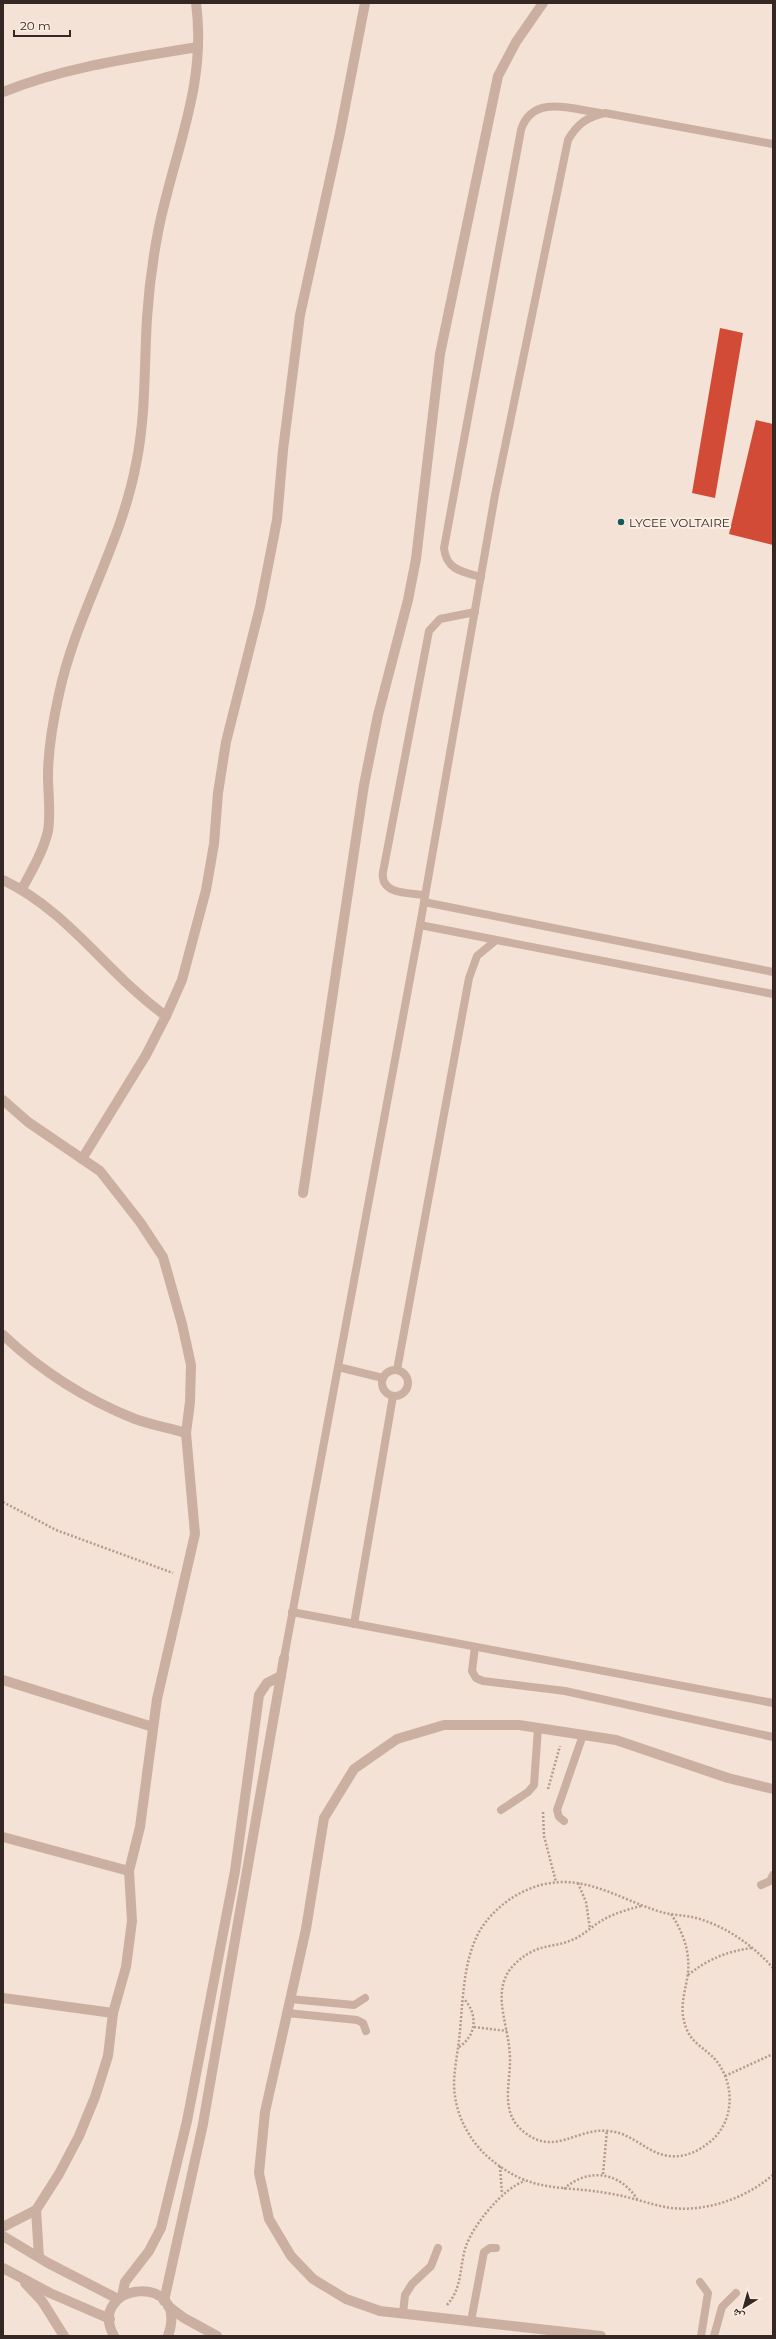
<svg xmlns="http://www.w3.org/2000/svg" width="776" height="2339" font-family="Montserrat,'Noto Naskh Arabic',sans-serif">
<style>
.building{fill:#d14b36}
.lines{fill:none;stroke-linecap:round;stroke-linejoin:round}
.path{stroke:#b79a8b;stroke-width:2.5;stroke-dasharray:2 2;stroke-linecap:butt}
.lane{stroke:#cbb0a1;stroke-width:8}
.street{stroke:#cbb0a1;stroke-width:10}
.poi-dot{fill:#175957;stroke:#faede2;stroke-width:1.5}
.labels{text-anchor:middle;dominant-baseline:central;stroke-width:4;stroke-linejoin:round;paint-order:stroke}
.poi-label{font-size:12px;fill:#352824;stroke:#faede2;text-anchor:start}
</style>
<rect width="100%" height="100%" fill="#f3e2d5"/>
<g class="building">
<polygon points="720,328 743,333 715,498 692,493"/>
<polygon points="756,420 773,424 773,545 729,534"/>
</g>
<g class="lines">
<g class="path">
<polyline points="3,1502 56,1530 173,1573"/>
<polyline points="548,1789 560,1746"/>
<polyline points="543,1812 544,1836 556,1882"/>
<polyline points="578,1883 586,1902 590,1929"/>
<path d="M641,1906c-15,4 -30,8 -43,17 -9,6 -16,13 -26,17 -13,6 -28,5 -41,12 -50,28 -21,67 -21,108 0,26 -10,53 14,72 31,25 53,-5 85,-1 24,2 37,22 60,25 16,2 30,-5 42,-15 23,-20 24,-54 7,-78 -9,-13 -25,-18 -31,-33 -9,-21 -2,-36 1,-57 2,-22 -5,-41 -17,-59"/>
<path d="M773,1968c-20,-23 -50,-44 -81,-51 -11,-2 -23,-2 -34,-6 -38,-12 -72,-36 -113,-27 -27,6 -52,24 -66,48 -17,31 -16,74 -20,108 -2,18 -7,38 -4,56 3,23 16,46 33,61 44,38 72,27 124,37 20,3 39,11 59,14 36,4 75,-10 102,-33"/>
<path d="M688,1975c20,-16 40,-24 64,-27"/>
<polyline points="474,2027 507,2031"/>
<path d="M459,2047c18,-12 19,-33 5,-48"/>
<polyline points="725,2076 773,2054"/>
<polyline points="500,2166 502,2194"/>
<polyline points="603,2174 607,2130"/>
<path d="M564,2189c24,-22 56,-17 73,10"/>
<path d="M447,2305c16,-18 12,-38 19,-59 8,-22 37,-58 59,-65"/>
</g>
<g class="lane">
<path d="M481,577c-18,-5 -35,-7 -37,-29l77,-418c11,-36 51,-21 79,-17"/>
<path d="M425,895c-16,-2 -45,0 -42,-23l46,-241 11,-12 35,-7"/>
<polyline points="424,902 773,972"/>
<polyline points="420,925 773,994"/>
<polyline points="338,1367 383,1378"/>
<circle cx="395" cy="1383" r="13"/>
<polyline points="397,1370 469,978 477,956 495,941"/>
<polyline points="292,1612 773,1703"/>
<polyline points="354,1624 393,1396"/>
<polyline points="475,1647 472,1671 476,1678 483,1681 565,1691 773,1737"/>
<path d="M284,1658l136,-733 75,-430 73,-355c9,-16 19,-23 37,-27l168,31"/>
<polyline points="501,1810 528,1792 534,1785 538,1728"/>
<polyline points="564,1821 559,1817 557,1810 583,1735"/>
<polyline points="761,1885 770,1881 773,1875"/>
<polyline points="290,1999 354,2005 365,1998"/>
<polyline points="287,2013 357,2020 363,2023 366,2031"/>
<polyline points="700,2282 708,2293 701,2336"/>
<polyline points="403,2313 405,2295 412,2284 431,2266 438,2248"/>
<polyline points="471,2321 484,2252 490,2248 496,2248"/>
<polyline points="714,2336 722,2307 736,2293"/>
</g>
<g class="street">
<path d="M3,92c63,-25 128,-34 195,-45"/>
<path d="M3,880c67,32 104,94 163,136"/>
<path d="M22,889c10,-19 21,-37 26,-58 3,-19 0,-37 0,-55 0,-28 5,-55 11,-82 17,-80 62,-149 77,-230 10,-48 8,-97 11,-146 2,-31 6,-61 12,-91 16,-77 48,-143 37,-224"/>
<polyline points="3,1100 28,1122 100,1171 140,1222 163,1257 182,1324 191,1365 190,1402 186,1433 195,1534 157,1699 140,1827 129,1871 132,1921 126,1967 113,2013 108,2056 95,2097 79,2136 59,2174 36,2210 3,2227"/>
<polyline points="82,1159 146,1055 166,1016 182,980 206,890 214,844 218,793 226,742 260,607 277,520 283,450 300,315 340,133 365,3"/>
<polyline points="303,1193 364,785 378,715 408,600 416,559 440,354 498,76 516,42 543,3"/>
<path d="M3,1335c38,36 84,65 132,84 17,6 34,9 51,14"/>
<polyline points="3,1680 153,1727"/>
<polyline points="3,1837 129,1871"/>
<polyline points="3,1998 113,2013"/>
<polyline points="36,2210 39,2257"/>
<polyline points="3,2236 48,2263 118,2299"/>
<polyline points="3,2268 50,2293 110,2319"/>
<polyline points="25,2283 42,2301 64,2336"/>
<polyline points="122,2296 125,2282 149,2251 161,2228 187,2121 235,1871 259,1695 267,1683 281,1676"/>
<polyline points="164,2301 203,2124 284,1658"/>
<polyline points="168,2306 184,2318 217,2336"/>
<path d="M114,2336c-29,-53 77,-66 54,0"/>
<polyline points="601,2336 380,2311 346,2299 313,2279 291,2256 269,2219 259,2173 265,2112 306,1929 324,1818 354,1769 397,1739 444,1725 519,1725 616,1740 728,1778 773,1789"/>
</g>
</g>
<circle class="poi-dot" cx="621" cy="522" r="4"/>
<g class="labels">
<g class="poi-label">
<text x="629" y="522">LYCEE VOLTAIRE</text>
</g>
</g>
<rect width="776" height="2339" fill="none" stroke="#352824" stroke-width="8"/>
<g transform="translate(744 2307) rotate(217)" stroke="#faede2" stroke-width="3" paint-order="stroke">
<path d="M0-3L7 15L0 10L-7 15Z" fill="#352824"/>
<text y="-6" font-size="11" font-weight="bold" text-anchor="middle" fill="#352824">ش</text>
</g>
<path d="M14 30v6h56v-6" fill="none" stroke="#352824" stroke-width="2"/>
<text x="20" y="30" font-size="12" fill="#352824" stroke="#faede2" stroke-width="3" paint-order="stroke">20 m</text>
</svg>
